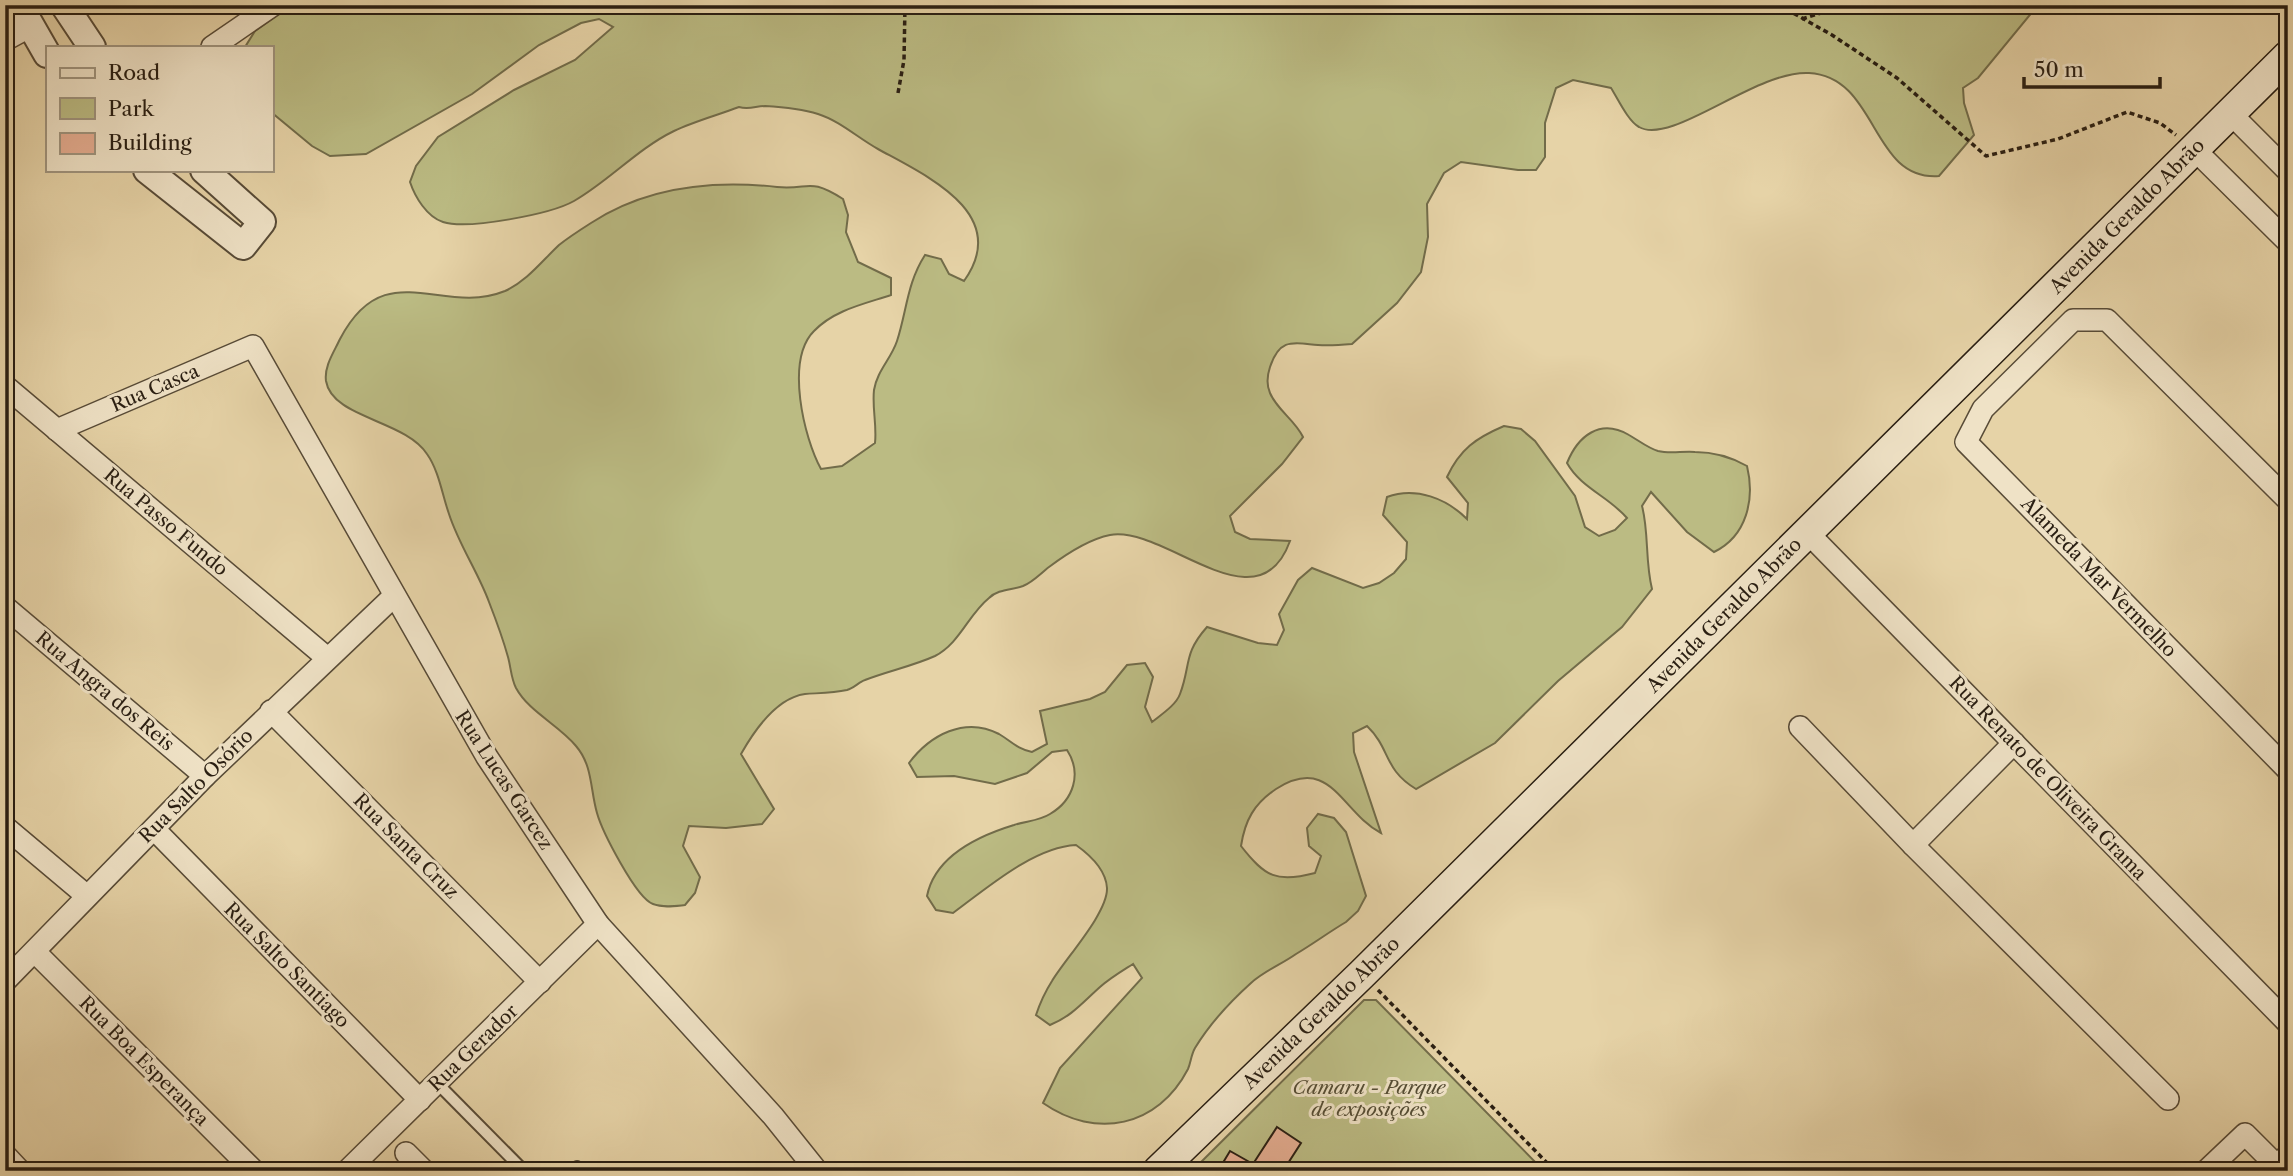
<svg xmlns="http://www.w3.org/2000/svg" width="2293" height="1176" font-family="'Libre Caslon Text',serif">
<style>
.green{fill:#bbbb83;stroke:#726c4a;stroke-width:2}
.building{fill:#e5ad91;stroke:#291e12;stroke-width:2}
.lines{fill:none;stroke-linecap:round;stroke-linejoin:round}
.service-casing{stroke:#584b37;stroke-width:14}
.minor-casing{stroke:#584b37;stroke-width:24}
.tertiary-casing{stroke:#584b37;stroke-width:30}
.secondary-casing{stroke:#291e12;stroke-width:33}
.path{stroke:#291e12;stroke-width:3.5;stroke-dasharray:5 3.5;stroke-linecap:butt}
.service{stroke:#efe2c6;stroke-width:10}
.minor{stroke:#efe2c6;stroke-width:21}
.tertiary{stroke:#efe2c6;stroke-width:26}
.secondary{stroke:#efe2c6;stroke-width:30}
.labels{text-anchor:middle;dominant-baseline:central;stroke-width:6;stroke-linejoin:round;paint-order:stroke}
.street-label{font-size:19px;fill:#291e12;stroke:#efe2c6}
.park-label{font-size:19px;font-style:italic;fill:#554d34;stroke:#efe2c6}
</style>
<rect width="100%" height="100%" fill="#e6d3a7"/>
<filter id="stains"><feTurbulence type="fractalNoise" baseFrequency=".00286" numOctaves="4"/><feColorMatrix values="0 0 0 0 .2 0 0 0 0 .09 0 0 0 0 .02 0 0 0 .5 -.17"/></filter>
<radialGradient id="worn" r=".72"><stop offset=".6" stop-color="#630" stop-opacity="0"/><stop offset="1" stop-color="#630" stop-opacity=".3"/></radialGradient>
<g class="green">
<path d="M291,5h1747l-60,73 -15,10 1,15 10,32 -35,41c-69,5 -60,-99 -130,-103 -53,-3 -137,73 -170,54 -11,-6 -21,-28 -28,-39l-38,-8 -17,8 -11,35v34l-9,13h-18l-57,-8 -17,11 -17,31 1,33 -7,35 -24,31 -45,41c-11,1 -23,2 -34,1 -24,-2 -38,-8 -48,22 -3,9 -4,17 0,26 7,17 25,27 33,44l-21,27 -52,52 5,16 15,7 40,2c-32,89 -125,-16 -180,-6 -20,4 -45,20 -61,32 -8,6 -16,15 -26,19 -11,4 -25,3 -34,12 -21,17 -29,45 -54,58 -22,10 -47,15 -70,24 -6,2 -11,8 -18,10 -14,3 -28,3 -42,4 -29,4 -51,37 -64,60l33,55 -12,15 -36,4 -37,-2 -6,20 17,31 -5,16 -10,12c-10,1 -22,3 -32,-1 -17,-6 -51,-73 -56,-91 -7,-24 -4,-47 -21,-67 -17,-21 -47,-34 -60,-58 -5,-10 -5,-20 -8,-31 -5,-18 -12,-37 -19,-55 -11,-30 -30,-57 -40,-88 -7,-20 -10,-43 -22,-60 -22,-34 -95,-36 -101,-73 -2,-15 8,-29 14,-42 45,-86 101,-22 165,-48 22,-10 37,-30 54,-46 10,-8 21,-15 32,-22 55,-36 122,-43 186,-36 34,3 31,-10 66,12l5,16 -2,17 12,30 33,16v17c-27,9 -57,15 -77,36 -29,29 -10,107 7,138l21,-3 33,-23c2,-18 -3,-35 -1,-53 3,-19 17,-31 23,-49 10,-31 10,-58 28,-86l16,4 8,15 15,7c48,-67 -37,-105 -86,-132 -20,-11 -38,-28 -60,-35 -16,-5 -36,-7 -53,-8 -9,0 -16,4 -26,1 -21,8 -44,14 -65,24 -37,18 -65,50 -100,70 -23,13 -106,29 -131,21 -16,-5 -28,-25 -33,-40l6,-16 22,-29 76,-47 61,-30 38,-33 -14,-8 -18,4 -42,22 -67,49 -106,60 -36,2 -18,-10 -41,-34v-65h-26l10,-16z"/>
<path d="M1504,426l17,3 14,12 40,55 10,31 14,9 16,-6 12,-12c-19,-22 -46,-30 -60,-55 11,-27 33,-45 62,-28 9,5 19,13 29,16 12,3 24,0 37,1 19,0 36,5 52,14 8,33 0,70 -33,86l-27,-20 -36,-40 -9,14c7,26 3,55 10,83l-30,38 -64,54 -63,62 -79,46c-33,-20 -25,-40 -49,-63l-14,7 1,19 27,81c-40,-21 -50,-79 -105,-44 -22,15 -31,31 -35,57 24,31 36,37 74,27l6,-17 -12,-10 -2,-18 11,-14 16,4 12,14 20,64 -8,15 -12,11c-17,10 -33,22 -50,32 -14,10 -32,17 -45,29 -20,18 -42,42 -56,65 -4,7 -4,14 -7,21 -30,58 -92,71 -145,34l17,-35 82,-90 -9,-14c-11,7 -23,14 -33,23 -18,16 -28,29 -50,38l-14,-10c4,-12 9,-23 16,-34 13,-22 56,-68 55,-93 -1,-18 -17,-33 -31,-43 -42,2 -89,43 -123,68l-17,-3 -9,-14c8,-40 51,-60 87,-71 12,-4 25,-4 36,-11 24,-14 32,-41 17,-64l-15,2 -25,21 -32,11 -41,-8 -37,1 -8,-14c21,-28 56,-47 90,-29 12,7 18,15 33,18l15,-8 -7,-33 50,-12 15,-7 22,-27 18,-2 8,14 -8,30 7,15c10,-8 24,-17 28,-28 11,-29 3,-40 27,-67l51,16 19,2 7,-15 -5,-16 19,-34 14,-12 51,20 16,-5 15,-10 12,-14 1,-17 -24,-27 4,-18c29,-11 60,2 80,22l1,-16 -21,-26c13,-28 29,-39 57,-51z"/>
<polygon points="1364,1000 1376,1000 1544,1171 1192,1171"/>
</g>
<polygon class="building" points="1277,1127 1301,1143 1283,1171 1218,1171 1230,1151 1253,1164"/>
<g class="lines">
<g class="service-casing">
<g id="service">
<polyline points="437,1083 524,1171"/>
<polyline points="570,1171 577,1167 583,1171"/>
</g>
</g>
<g class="minor-casing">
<g id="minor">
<polyline points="5,40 29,27"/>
<polyline points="212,47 273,5"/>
<polyline points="2230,113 2288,171"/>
<polyline points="2194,149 2288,242"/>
<polyline points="5,386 326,657"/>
<polyline points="57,430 253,346 487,757 598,924 773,1116 817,1171"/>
<polyline points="2288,500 2107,320 2073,320 1983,409 1966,442 2288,770"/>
<polyline points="1807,532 2288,1023"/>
<polyline points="5,607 205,776"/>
<polyline points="271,711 540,982"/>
<polyline points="1800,727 1913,845"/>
<polyline points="2014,743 1913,845 2168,1099"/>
<polyline points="5,827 87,896"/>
<polyline points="154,829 420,1100"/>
<polyline points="35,952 254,1171"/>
<polyline points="5,981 205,776 393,597"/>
<polyline points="406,1153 424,1171"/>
<polyline points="5,1155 20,1171"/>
<polyline points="347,1171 598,924"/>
<polyline points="2206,1171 2245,1134 2277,1166 2288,1155"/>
</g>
</g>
<g class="tertiary-casing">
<g id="tertiary">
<polyline points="19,5 47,54"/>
<polyline points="64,5 92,47"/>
<polyline points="147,170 243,246 262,222 204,170"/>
</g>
</g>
<g class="secondary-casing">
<polyline id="secondary" points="1158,1171 1362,974 2288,56"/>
</g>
<g class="path">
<polyline points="1779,5 1832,35 1897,78 1986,156 2058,139 2127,112 2160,123 2176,135"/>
<polyline points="1802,19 1821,13 1828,5"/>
<polyline points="898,93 904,60 905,5"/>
<polyline points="1378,990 1555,1171"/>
</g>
<use href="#service" class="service"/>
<use href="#minor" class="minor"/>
<use href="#tertiary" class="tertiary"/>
<use href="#secondary" class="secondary"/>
</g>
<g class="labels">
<g class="street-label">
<text transform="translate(2127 216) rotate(-45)">Avenida Geraldo Abrão</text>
<text transform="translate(155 388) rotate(-23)">Rua Casca</text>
<text transform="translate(166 522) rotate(40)">Rua Passo Fundo</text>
<text transform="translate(2099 577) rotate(46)">Alameda Mar Vermelho</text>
<text transform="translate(1724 615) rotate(-45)">Avenida Geraldo Abrão</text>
<text transform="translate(105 691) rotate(40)">Rua Angra dos Reis</text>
<text transform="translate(2048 778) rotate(46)">Rua Renato de Oliveira Grama</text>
<text transform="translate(504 780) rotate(57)">Rua Lucas Garcez</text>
<text transform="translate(196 786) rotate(-45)">Rua Salto Osório</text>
<text transform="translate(406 846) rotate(45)">Rua Santa Cruz</text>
<text transform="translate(287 965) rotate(45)">Rua Salto Santiago</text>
<text transform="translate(1321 1013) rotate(-44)">Avenida Geraldo Abrão</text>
<text transform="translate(473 1048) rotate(-44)">Rua Gerador</text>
<text transform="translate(144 1061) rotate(45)">Rua Boa Esperança</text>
</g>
<g class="park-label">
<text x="1369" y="1087">Camaru - Parque<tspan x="1369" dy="22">de exposições</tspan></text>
</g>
</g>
<rect width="2293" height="1176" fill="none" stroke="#e6d3a7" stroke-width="28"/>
<rect x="7" y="7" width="2279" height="1162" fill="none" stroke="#291e12" stroke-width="3.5"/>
<rect x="14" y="14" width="2265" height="1148" fill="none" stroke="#291e12" stroke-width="2"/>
<rect x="46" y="46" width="228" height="126" fill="#efe2c6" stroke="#a0947e" stroke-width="2"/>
<rect x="60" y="68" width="35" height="10" fill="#efe2c6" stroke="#a0947e" stroke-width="2"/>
<text x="108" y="80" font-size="21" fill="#291e12">Road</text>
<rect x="60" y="98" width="35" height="21" fill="#bbbb83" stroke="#a0947e" stroke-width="2"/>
<text x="108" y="116" font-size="21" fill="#291e12">Park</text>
<rect x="60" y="133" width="35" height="21" fill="#e5ad91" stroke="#a0947e" stroke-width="2"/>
<text x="108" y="150" font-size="21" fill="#291e12">Building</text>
<path d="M2024 77v10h136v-10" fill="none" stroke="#291e12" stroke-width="3.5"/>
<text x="2034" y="77" font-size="21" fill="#291e12" stroke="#efe2c6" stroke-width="5" paint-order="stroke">50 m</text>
<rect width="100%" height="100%" filter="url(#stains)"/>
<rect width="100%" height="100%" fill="url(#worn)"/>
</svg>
